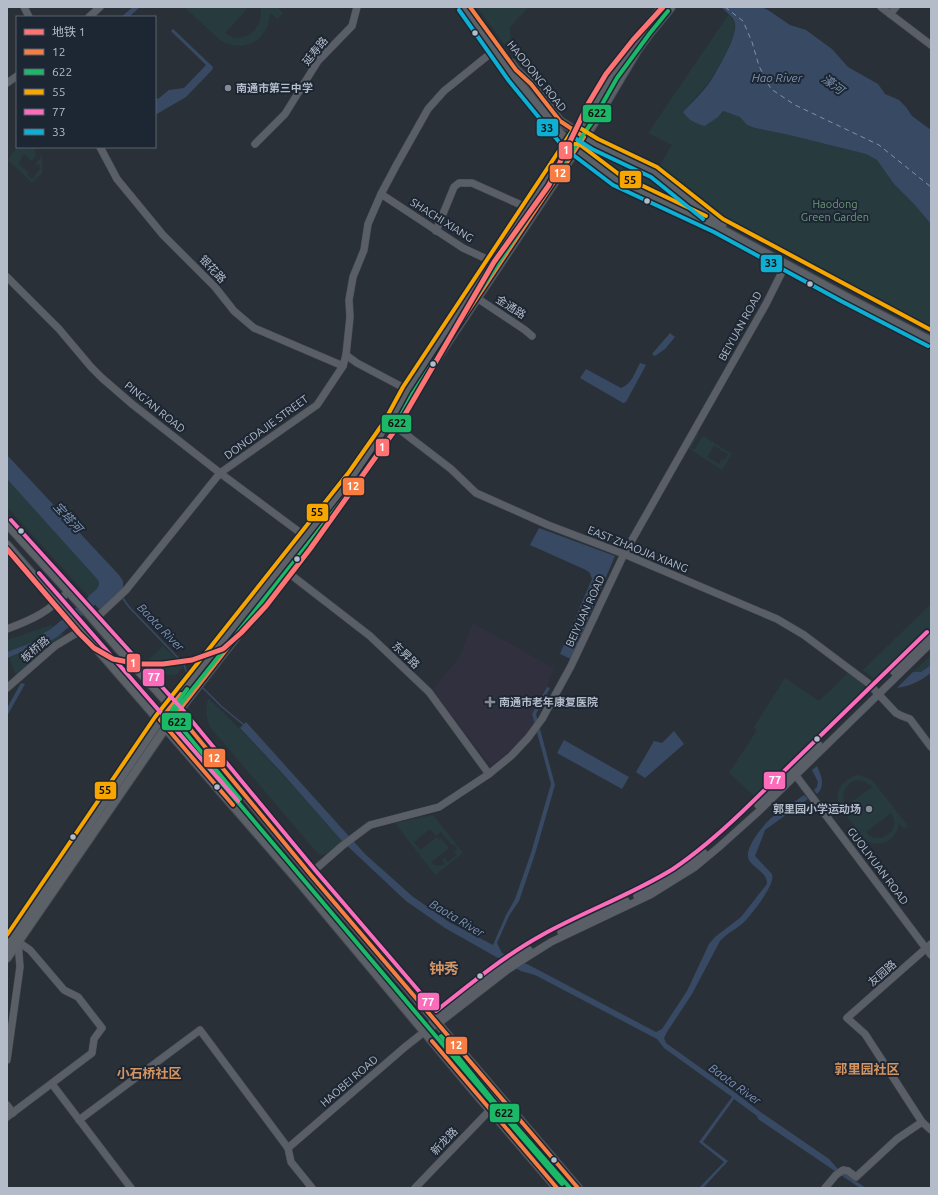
<svg xmlns="http://www.w3.org/2000/svg" width="938" height="1195" font-family="Ubuntu,'Noto Sans SC',sans-serif">
<style>
.medical{fill:#31303e}
.green{fill:#273a3e;fill-rule:evenodd}
.water{fill:#384963}
.lines{fill:none;stroke-linecap:round;stroke-linejoin:round}
.stream{stroke:#384963;stroke-width:1.5}
.river{stroke:#384963;stroke-width:10}
.ferry{stroke:#7c92b1;stroke-width:1;stroke-dasharray:5 4;stroke-linecap:butt}
.minor-casing{stroke:#484c53;stroke-width:8}
.major-casing{stroke:#484c55;stroke-width:10}
.minor{stroke:#5a5e66;stroke-width:7}
.major{stroke:#5c6168;stroke-width:8}
.bus-1-casing{stroke:#1d2633;stroke-width:7}
.bus-2-casing{stroke:#1d2633;stroke-width:7}
.bus-3-casing{stroke:#1d2633;stroke-width:7}
.bus-4-casing{stroke:#1d2633;stroke-width:7}
.bus-5-casing{stroke:#1d2633;stroke-width:7}
.bus-1{stroke:#f77d43;stroke-width:4}
.bus-2{stroke:#1ab867;stroke-width:4}
.bus-3{stroke:#f7a600;stroke-width:4}
.bus-4{stroke:#fb6dba;stroke-width:4}
.bus-5{stroke:#0dafd3;stroke-width:4}
.metro-1-casing{stroke:#1d2633;stroke-width:8}
.metro-1{stroke:#ff7373;stroke-width:5}
.bus-dot{fill:#b4bcc9;stroke:#1d2633;stroke-width:1.5}
.poi-dot{fill:#848b96;stroke:#1d2633;stroke-width:1.5}
.labels{text-anchor:middle;dominant-baseline:central;stroke-width:4;stroke-linejoin:round;paint-order:stroke}
.street-label{font-size:11px;fill:#b4bcc9;stroke:#1d2633}
.poi-label{font-size:11px;font-weight:bold;fill:#b4bcc9;stroke:#1d2633;text-anchor:start}
.park-label{font-size:11px;fill:#6b9a76;stroke:#1d2633}
.water-label{font-size:12px;font-style:italic;fill:#7c92b1;stroke:#1d2633}
.quarter-label{font-size:13px;font-weight:bold;fill:#d59563;stroke:#1d2633}
.district-label{font-size:15px;font-weight:bold;fill:#d59563;stroke:#1d2633}
.line-badge{stroke:#1d2633;stroke-width:1.5}
.badge-label{font-size:11px;text-anchor:middle;font-weight:bold;fill:#fff}
.pale-badge-label{font-size:11px;text-anchor:middle;font-weight:bold;fill:#111}
</style>
<rect width="100%" height="100%" fill="#2a3038"/>
<polygon class="medical" points="473,623 554,668 547,687 532,714 535,725 521,742 491,766 432,690 459,658"/>
<g class="green">
<path d="M184,7h65l-24,26c18,14 41,-6 35,-26h17l6,6 -6,6 -7,-6c-1,27 -26,42 -50,27z"/>
<polygon points="477,7 529,7 510,27 511,43 507,48"/>
<polygon points="729,14 735,23 734,34 725,57 709,82 683,112 694,122 705,126 718,117 723,111 740,117 747,125 755,128 789,135 866,154 877,160 894,184 914,204 931,224 931,329 856,293 776,249 695,200 659,166 672,145 648,133"/>
<polygon points="17,147 34,147 36,156 32,161 24,154 21,158 22,159 18,163 29,173 27,175 32,179 41,168 39,164 37,165 35,164 41,158 38,147 42,157 42,173 32,183 8,160"/>
<polygon points="597,153 631,165 674,190 699,211 698,214 697,215 622,179 594,159 593,157 595,154"/>
<path d="M697,432l35,22 -10,16 -34,-22zM699,434l4,2 -9,14 -3,-2zM714,446l14,8 -3,6 -3,-1 -3,5 -12,-7z"/>
<path d="M7,479l91,101c4,7 -5,12 -10,16l-81,-89z"/>
<polygon points="931,604 931,628 881,678 873,678 863,670"/>
<polygon points="51,625 58,628 41,639 7,652 7,640"/>
<polygon points="62,633 64,635 16,676 9,657 44,643"/>
<path d="M163,646l21,20 -7,8c-16,3 -20,-1 -31,-12z"/>
<polygon points="931,655 931,665 921,672 913,672"/>
<polygon points="848,673 864,685 864,691 863,694 756,798 729,773 757,730 754,727 785,678 819,701"/>
<path d="M208,698c48,45 90,94 134,143 -7,5 -16,17 -24,13l-108,-127c-5,-11 -4,-18 -2,-29z"/>
<path d="M857,775l5,1 10,4 36,46 -4,3 -5,-5c-2,14 -15,24 -30,18 -7,-4 -12,-12 -16,-18 -5,-6 -10,-12 -13,-18 -7,-14 3,-27 17,-31zM857,780l9,2 6,5 -26,19c-6,-11 -1,-23 11,-26zM891,813c12,16 -12,35 -25,19z"/>
<path d="M433,815l30,38 -28,22 -40,-52zM430,829l6,7 5,-4 11,13 2,-1 3,5 -3,3 3,3 -9,7 -4,-4 -2,2 3,4c-5,3 -11,2 -14,-2l18,-14 -8,-10 -2,2 -2,-3 -17,13 -6,-8z"/>
</g>
<g class="water">
<polygon points="133,7 140,7 129,17 121,17"/>
<path d="M721,7h40l7,3 22,15 16,5 26,19 16,18 30,17 7,10 14,6 7,7 6,9 19,14v94l-17,-20 -20,-20 -17,-24 -11,-6 -77,-19 -34,-7 -8,-3 -7,-8 -17,-6 -5,6 -13,9c-9,-2 -17,-6 -22,-14 9,-10 19,-19 27,-30 7,-11 28,-46 25,-59 -2,-7 -10,-12 -14,-16z"/>
<polygon points="173,29 213,67 212,70 186,97 155,115 155,97 158,99 169,90 184,88 206,65 171,31"/>
<polygon points="670,333 675,337 665,349 655,356 652,354"/>
<path d="M640,363l6,2 -20,37 -3,1 -43,-25 6,-9 35,19c11,-4 14,-16 19,-25z"/>
<path d="M7,455l112,120 4,6v7l-22,22 -3,-2 -10,-12c5,-4 14,-9 10,-16l-91,-101z"/>
<polygon points="539,528 615,556 571,659 560,654 592,579 590,573 586,570 530,545"/>
<polygon points="58,628 62,633 44,643 7,658 7,652 41,639"/>
<path d="M931,665v8c-11,8 -20,13 -34,15l16,-16h8z"/>
<polygon points="21,683 25,684 7,716 7,708"/>
<path d="M547,687l3,1 -14,26 19,71 -20,69 -16,47 -10,15 -12,27 5,10 27,12 127,67 6,-3 25,-38 22,-47 6,-7 26,-20 26,-33c0,-12 -13,-15 -18,-24 -6,-11 14,-34 22,-42 10,-8 22,-15 33,-23l4,4 -43,31 -1,3 -9,23 17,18c4,10 -20,40 -28,48 -7,7 -17,11 -24,19l-28,53 -25,38 -3,6 2,5 71,51 22,17 70,48 10,11 27,18h-6l-102,-69 -1,-3 -23,-17 -31,43 25,19 -25,27h-4l25,-26 -25,-20 33,-45 -68,-49 -7,-9 -122,-64 -14,-4 -76,-43 -39,-27 -64,-60 -60,-68 -42,-45 6,-6 119,132 47,42 37,26 44,23 13,-30 9,-16 16,-46 20,-69 -19,-70z"/>
<polygon points="674,731 684,744 645,778 636,772 654,741 662,743"/>
<polygon points="564,740 629,777 622,789 557,753"/>
<path d="M817,766c4,9 9,20 0,28l-3,-4 3,-3 1,-5 -6,-12z"/>
</g>
<g class="lines">
<g class="stream">
<polyline points="122,597 129,607 184,664 186,671 191,676"/>
<polyline points="201,686 221,706 244,725"/>
</g>
<polyline class="river" points="47,637 54,633 101,593"/>
<polyline class="ferry" points="725,7 743,21 752,42 759,66 771,89 795,105 879,145 931,187"/>
<g class="minor-casing">
<g id="minor">
<polyline points="24,7 29,17"/>
<polyline points="881,7 931,45"/>
<polyline points="890,14 896,7"/>
<polyline points="89,17 100,7"/>
<polyline points="7,83 17,76"/>
<polyline points="255,144 285,114 318,61 352,26 357,7"/>
<polyline points="100,147 117,179 163,235 215,287 234,311 254,328 343,366"/>
<polyline points="381,194 463,248 493,262"/>
<polyline points="436,231 454,187 459,183 472,183 528,208"/>
<polyline points="7,277 59,329 91,367 102,378 132,404 220,473 306,537"/>
<polyline points="477,298 525,330 532,336"/>
<polyline points="346,355 357,363 408,390"/>
<polyline points="395,426 451,469 476,493 548,525 624,554 777,619 804,635 868,683 896,713 902,716 910,719 931,747"/>
<polyline points="286,571 370,636 429,692 489,774"/>
<polyline points="94,620 126,590 220,473 317,405 343,366 346,355 350,317 349,300 353,277 364,250 368,224 381,194 397,164 428,109 444,91 496,49 497,46 496,43"/>
<path d="M7,629c27,-10 41,-17 62,-38"/>
<polyline points="894,672 931,636"/>
<polyline points="7,688 55,646 80,631"/>
<polyline points="794,773 931,955"/>
<polyline points="758,805 819,745"/>
<polyline points="310,874 342,846 370,825 439,807 489,774 511,756 528,738 542,719 571,666 624,554 766,304 786,264"/>
<polyline points="637,896 668,879 704,853"/>
<polyline points="561,932 626,901"/>
<polyline points="931,944 847,1018 865,1034 922,1122 931,1130"/>
<polyline points="431,1024 435,1019 496,972 529,950"/>
<polyline points="7,1060 20,967 18,942"/>
<polyline points="52,1084 131,1188"/>
<polyline points="7,1105 13,1113"/>
<polyline points="7,1117 92,1053 94,1039 102,1028 78,997 64,990 30,950 14,939"/>
<polyline points="79,1120 200,1030 288,1148 291,1162 312,1188"/>
<polyline points="288,1148 405,1047 424,1032 439,1023 506,971 524,959 551,942 650,895 695,867 719,847 758,812 931,643"/>
<polyline points="415,1188 490,1110"/>
<polyline points="825,1188 836,1175 843,1170 848,1171 856,1177 897,1139 922,1122"/>
</g>
</g>
<g class="major-casing">
<g id="major">
<polyline points="464,7 514,77 569,144 617,180 649,196 717,227 846,297 931,341"/>
<polyline points="511,63 516,70 531,84 560,121 595,144 654,172 722,225"/>
<polyline points="7,524 80,604 118,648 177,713 310,874 578,1188"/>
<polyline points="7,545 300,883 473,1090 557,1188"/>
<polyline points="7,946 160,720 306,537 354,476 385,431 408,390 560,158 587,119 612,75 645,29 663,7"/>
<polyline points="7,958 166,727 359,479 395,426 433,364 594,123 638,49 649,34 671,7"/>
</g>
</g>
<use href="#minor" class="minor"/>
<use href="#major" class="major"/>
<g class="bus-1-casing">
<g id="bus-1">
<polyline points="470,7 516,70 531,84 560,121 584,137 433,364 395,426 359,479 177,713 310,874 578,1188"/>
<polyline points="181,694 160,720 233,805"/>
<polyline points="432,1041 557,1188"/>
</g>
</g>
<g class="bus-2-casing">
<g id="bus-2">
<polyline points="187,689 172,710 171,715 240,799"/>
<polyline points="441,1036 492,1099 570,1188"/>
<path d="M562,1184c-133,-154 -262,-310 -394,-464l191,-240 35,-52 19,-35 152,-232 27,-39 25,-44 33,-45 18,-22"/>
</g>
</g>
<g class="bus-3-casing">
<g id="bus-3">
<polyline points="564,156 572,144 579,144 620,175 706,216"/>
<polyline points="7,935 155,717 349,472 384,422 403,387 574,128 580,128 598,139 657,167 723,219 931,330"/>
</g>
</g>
<g class="bus-4-casing">
<g id="bus-4">
<path d="M11,520l171,189 133,161 121,141c34,-27 68,-55 106,-76 43,-24 89,-40 131,-66 25,-17 48,-37 70,-58l184,-179"/>
<polyline points="39,573 238,801"/>
</g>
</g>
<g class="bus-5-casing">
<g id="bus-5">
<polyline points="459,10 509,81 564,148 613,185 714,232 843,302 928,346"/>
<polyline points="570,135 592,149 651,177 703,219"/>
</g>
</g>
<use href="#bus-1" class="bus-1"/>
<use href="#bus-2" class="bus-2"/>
<use href="#bus-3" class="bus-3"/>
<use href="#bus-4" class="bus-4"/>
<use href="#bus-5" class="bus-5"/>
<g class="metro-1-casing">
<polyline id="metro-1" points="7,549 79,633 94,648 113,659 138,664 163,664 192,660 223,649 241,633 266,606 310,549 400,423 494,262 549,185 588,104 606,74 633,40 663,7"/>
</g>
<use href="#metro-1" class="metro-1"/>
</g>
<g class="bus-dot">
<circle cx="475" cy="33" r="3.5"/>
<circle cx="647" cy="201" r="3.5"/>
<circle cx="810" cy="284" r="3.5"/>
<circle cx="433" cy="364" r="3.5"/>
<circle cx="21" cy="531" r="3.5"/>
<circle cx="297" cy="559" r="3.5"/>
<circle cx="817" cy="739" r="3.5"/>
<circle cx="217" cy="787" r="3.5"/>
<circle cx="73" cy="837" r="3.5"/>
<circle cx="480" cy="976" r="3.5"/>
<circle cx="554" cy="1160" r="3.5"/>
</g>
<g class="poi-dot">
<circle cx="228" cy="88" r="4"/>
<path d="M488 696h4v4h4v4h-4v4h-4v-4h-4v-4h4z"/>
<circle cx="869" cy="809" r="4"/>
</g>
<g class="labels">
<g class="street-label">
<text transform="translate(315 51) rotate(-51)">延寿路</text>
<text transform="translate(537 76) rotate(51)">HAODONG ROAD</text>
<text transform="translate(442 220) rotate(32)">SHACHI XIANG</text>
<text transform="translate(213 269) rotate(47)">银花路</text>
<text transform="translate(511 307) rotate(33)">金通路</text>
<text transform="translate(740 326) rotate(-61)">BEIYUAN ROAD</text>
<text transform="translate(155 407) rotate(39)">PING'AN ROAD</text>
<text transform="translate(266 427) rotate(-36)">DONGDAJIE STREET</text>
<text transform="translate(638 549) rotate(22)">EAST ZHAOJIA XIANG</text>
<text transform="translate(585 611) rotate(-65)">BEIYUAN ROAD</text>
<text transform="translate(35 649) rotate(-40)">板桥路</text>
<text transform="translate(406 655) rotate(44)">东昇路</text>
<text transform="translate(878 866) rotate(53)">GUOLIYUAN ROAD</text>
<text transform="translate(882 973) rotate(-41)">友园路</text>
<text transform="translate(349 1081) rotate(-41)">HAOBEI ROAD</text>
<text transform="translate(444 1141) rotate(-46)">新龙路</text>
</g>
<g class="poi-label">
<text x="236" y="88">南通市第三中学</text>
<text x="499" y="702">南通市老年康复医院</text>
<text x="861" y="809" text-anchor="end">郭里园小学运动场</text>
</g>
<g class="park-label">
<text x="835" y="204">Haodong<tspan x="835" dy="13">Green Garden</tspan></text>
</g>
<g class="water-label">
<text x="777" y="77">Hao River</text>
<text transform="translate(833 84) rotate(36)">濠河</text>
<text transform="translate(68 517) rotate(48)">宝塔河</text>
<text transform="translate(161 627) rotate(46)">Baota River</text>
<text transform="translate(457 918) rotate(31)">Baota River</text>
<text transform="translate(735 1084) rotate(36)">Baota River</text>
</g>
<g class="quarter-label">
<text x="867" y="1069">郭里园社区</text>
<text x="149" y="1073">小石桥社区</text>
</g>
<g class="district-label">
<text x="444" y="968">钟秀</text>
</g>
</g>
<g class="line-badge">
<rect x="582" y="104" width="30" height="19" rx="4" fill="#1ab867"/>
<rect x="536" y="118" width="23" height="19" rx="4" fill="#0dafd3"/>
<rect x="558" y="141" width="15" height="19" rx="4" fill="#ff7373"/>
<rect x="549" y="164" width="22" height="19" rx="4" fill="#f77d43"/>
<rect x="619" y="170" width="23" height="19" rx="4" fill="#f7a600"/>
<rect x="760" y="254" width="23" height="19" rx="4" fill="#0dafd3"/>
<rect x="381" y="414" width="31" height="19" rx="4" fill="#1ab867"/>
<rect x="375" y="438" width="15" height="19" rx="4" fill="#ff7373"/>
<rect x="342" y="477" width="23" height="19" rx="4" fill="#f77d43"/>
<rect x="306" y="503" width="23" height="19" rx="4" fill="#f7a600"/>
<rect x="126" y="653" width="15" height="20" rx="4" fill="#ff7373"/>
<rect x="142" y="668" width="23" height="19" rx="4" fill="#fb6dba"/>
<rect x="161" y="712" width="31" height="19" rx="4" fill="#1ab867"/>
<rect x="203" y="748" width="23" height="20" rx="4" fill="#f77d43"/>
<rect x="763" y="771" width="23" height="19" rx="4" fill="#fb6dba"/>
<rect x="94" y="781" width="23" height="19" rx="4" fill="#f7a600"/>
<rect x="417" y="992" width="23" height="19" rx="4" fill="#fb6dba"/>
<rect x="445" y="1036" width="23" height="19" rx="4" fill="#f77d43"/>
<rect x="489" y="1103" width="31" height="20" rx="4" fill="#1ab867"/>
</g>
<g class="badge-label">
<text x="566" y="154">1</text>
<text x="560" y="177">12</text>
<text x="382" y="451">1</text>
<text x="353" y="490">12</text>
<text x="133" y="667">1</text>
<text x="154" y="681">77</text>
<text x="214" y="762">12</text>
<text x="775" y="784">77</text>
<text x="428" y="1006">77</text>
<text x="456" y="1049">12</text>
</g>
<g class="pale-badge-label">
<text x="597" y="117">622</text>
<text x="547" y="132">33</text>
<text x="630" y="184">55</text>
<text x="771" y="267">33</text>
<text x="397" y="427">622</text>
<text x="317" y="516">55</text>
<text x="177" y="726">622</text>
<text x="105" y="794">55</text>
<text x="504" y="1117">622</text>
</g>
<rect width="938" height="1195" fill="none" stroke="#b4bcc9" stroke-width="16"/>
<rect x="16" y="16" width="140" height="132" fill="#1d2633" stroke="#59626f"/>
<rect x="24" y="29" width="20" height="6" fill="#ff7373" stroke="#59626f"/>
<text x="52" y="36" font-size="12" fill="#b4bcc9">地铁 1</text>
<rect x="24" y="49" width="20" height="6" fill="#f77d43" stroke="#59626f"/>
<text x="52" y="56" font-size="12" fill="#b4bcc9">12</text>
<rect x="24" y="69" width="20" height="6" fill="#1ab867" stroke="#59626f"/>
<text x="52" y="76" font-size="12" fill="#b4bcc9">622</text>
<rect x="24" y="89" width="20" height="6" fill="#f7a600" stroke="#59626f"/>
<text x="52" y="96" font-size="12" fill="#b4bcc9">55</text>
<rect x="24" y="109" width="20" height="6" fill="#fb6dba" stroke="#59626f"/>
<text x="52" y="116" font-size="12" fill="#b4bcc9">77</text>
<rect x="24" y="129" width="20" height="6" fill="#0dafd3" stroke="#59626f"/>
<text x="52" y="136" font-size="12" fill="#b4bcc9">33</text>
</svg>
